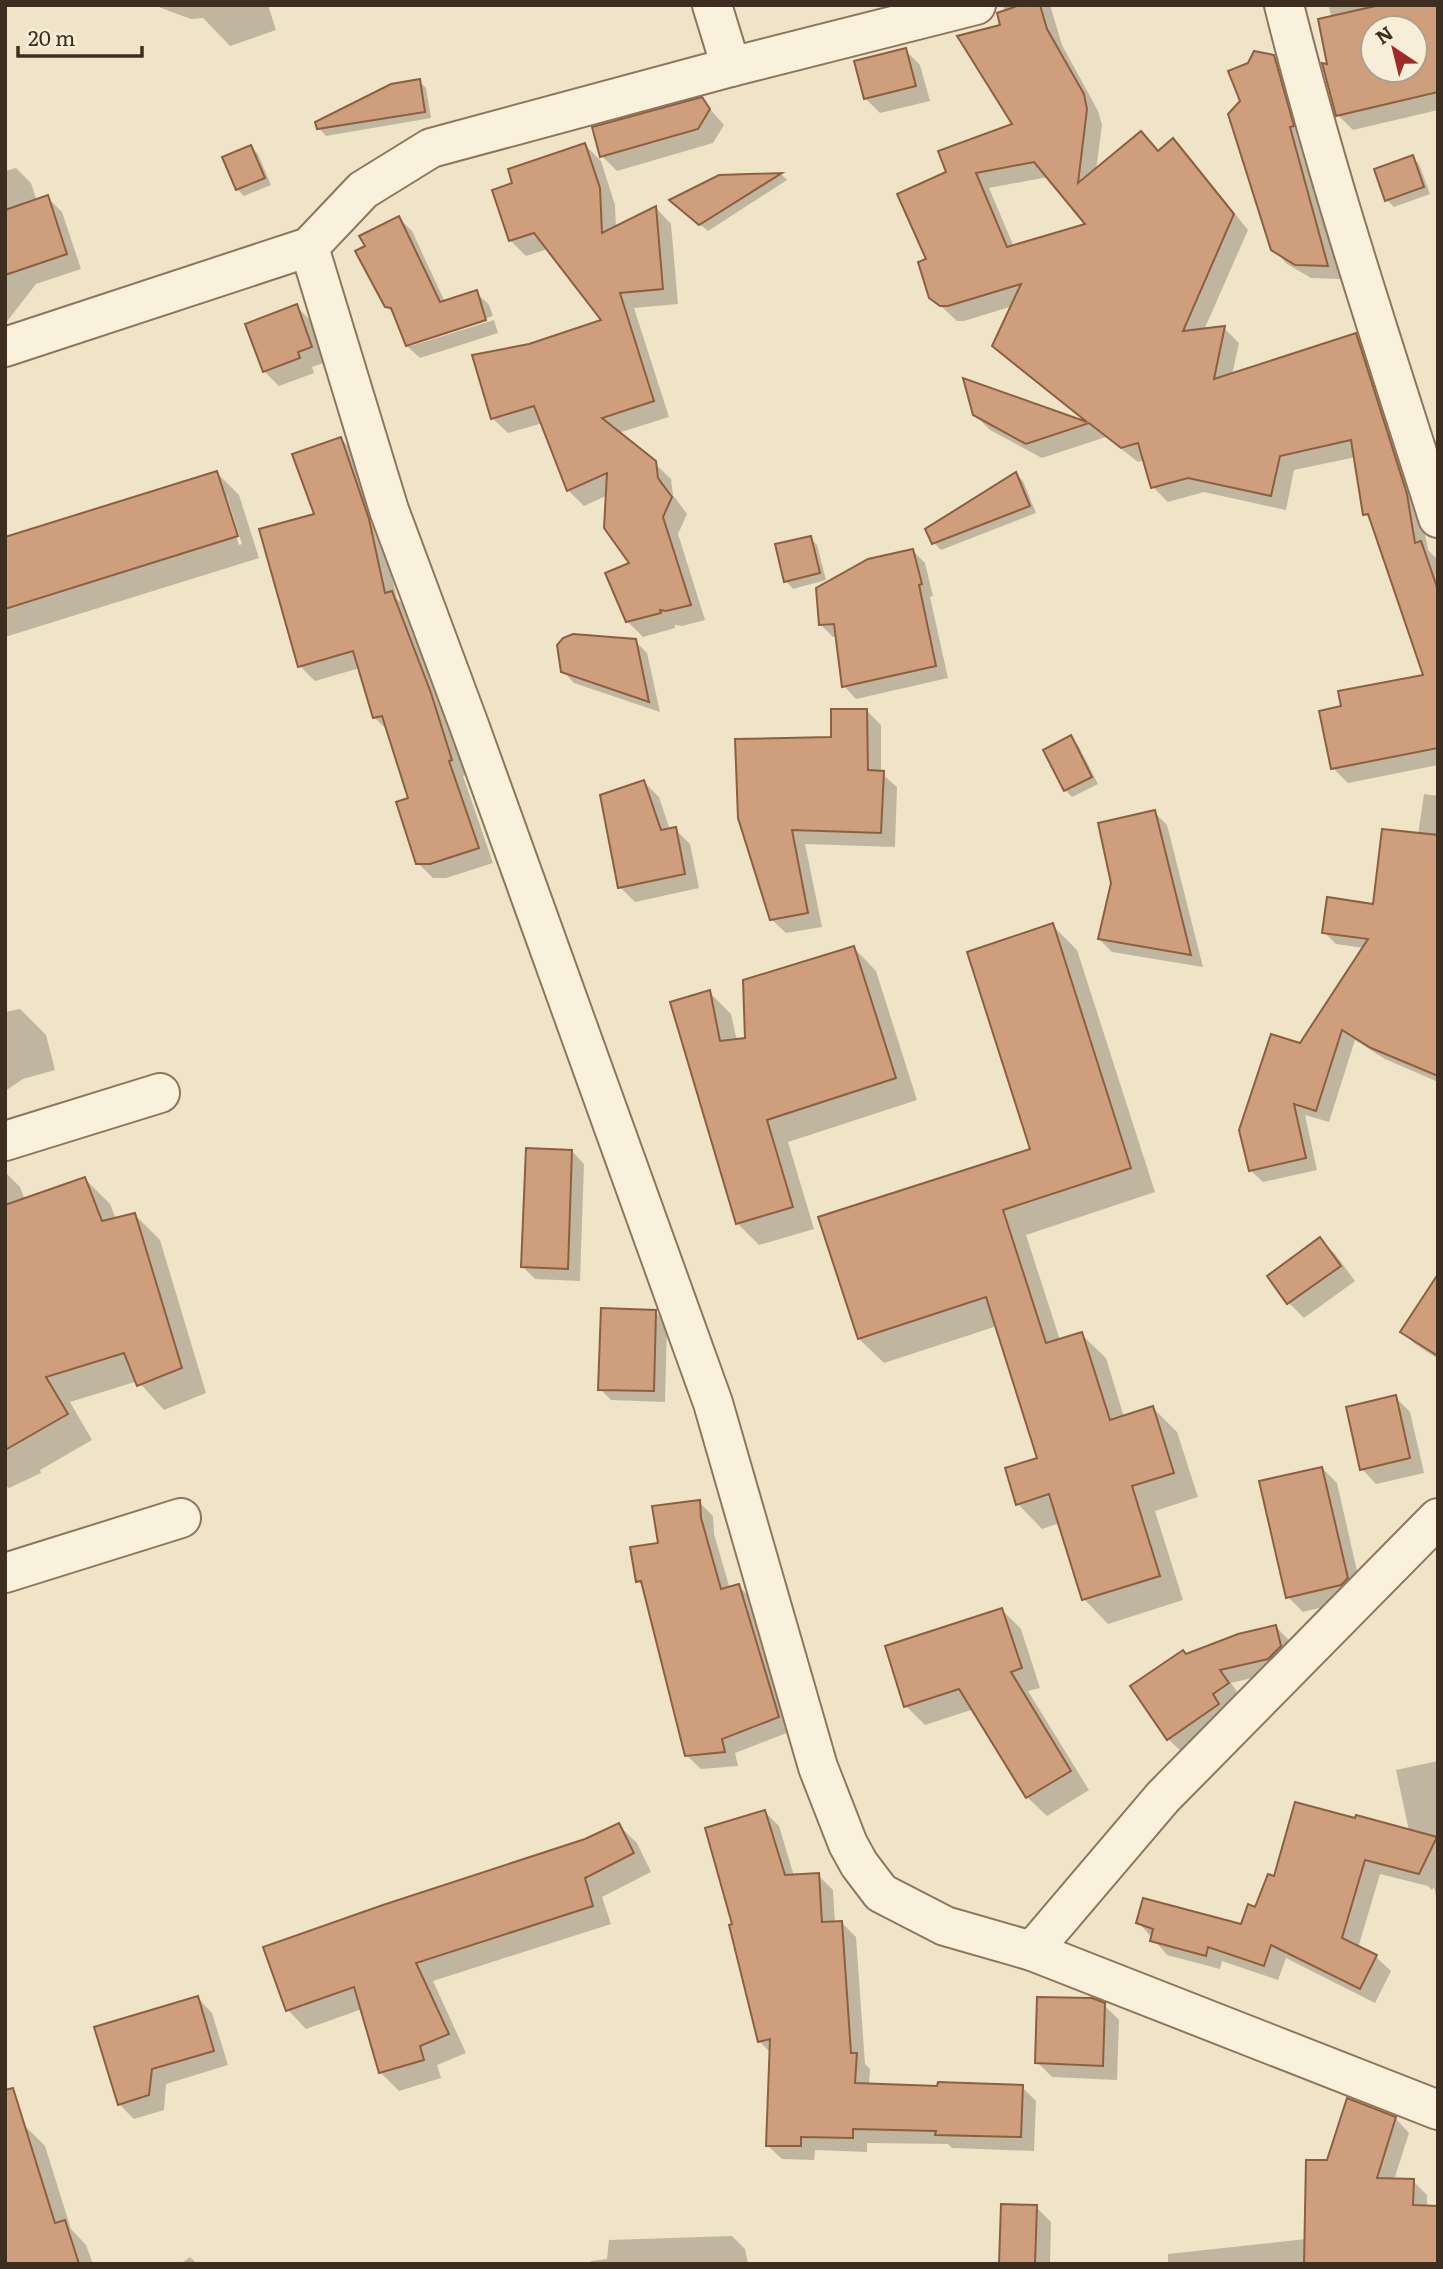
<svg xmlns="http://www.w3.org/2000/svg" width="1443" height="2269" font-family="Literata,serif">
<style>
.shadow{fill:#0003;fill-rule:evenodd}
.building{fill:#cf9f7d;stroke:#8d5f41;stroke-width:2;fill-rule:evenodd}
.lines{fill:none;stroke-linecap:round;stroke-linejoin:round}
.minor-casing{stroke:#8d765c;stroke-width:42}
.minor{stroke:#faf1dc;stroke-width:38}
</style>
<rect width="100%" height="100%" fill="#f0e4c8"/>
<g class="shadow">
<polygon points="153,5 268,5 276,30 230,46 203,18 191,19"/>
<path d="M1003,5h47l12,40 36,66 4,14 -6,45 44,-37 19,19 14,-12 15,15 60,75 -44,100 20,-2 15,15 -7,32 124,-40 14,15 53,172 5,28 8,8 2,6v201l-90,18 -15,-15 10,-60 82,-32 -53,-155 -7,-7 -9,-57 -62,13 -8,40 -82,-18 -36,10 -15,-15 -8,-27 -7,2 -32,-25 -64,21 -52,-28 -16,-16 113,9 -78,-62 -15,-15 19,-40 -49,15h-7l-26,-24 -3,-37 20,-87 66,-49 -12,-97 3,-15zM1048,177l40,48 -74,22 -25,-59z"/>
<path d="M1328,5h110v105l-85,20 -15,-15 -6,-97zM1373,28h42v42h-42z"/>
<polygon points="905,50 920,65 930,101 880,113 865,98"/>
<polygon points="1273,56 1288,71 1303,141 1341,279 1311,278 1287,264 1273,249 1242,101"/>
<polygon points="419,81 426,88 431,118 326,136 319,128"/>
<polygon points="701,99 724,125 713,143 617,171 602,156"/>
<polygon points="585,145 601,161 615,205 616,228 656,208 671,224 678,304 634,308 669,417 618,433 654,463 671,479 673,495 687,514 678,534 705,620 682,626 675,625 675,628 643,637 627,621 632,564 608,495 584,506 568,490 543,423 508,433 492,418 604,321 548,249 526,256 510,240 515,184"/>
<polygon points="251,147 258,154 271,185 244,196 237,189"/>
<polygon points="1412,157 1419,164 1430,194 1394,207 1387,200"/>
<polygon points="16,168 31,183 37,201 47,197 62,212 81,269 36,284 5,324 5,171"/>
<polygon points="781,174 787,180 708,231 679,207 720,177"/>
<polygon points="399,218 412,231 445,302 476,292 489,305 493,316 411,343 411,346 494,320 498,333 420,358 407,346 395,315 386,306 367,247"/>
<polygon points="296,306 311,321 326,362 312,367 314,373 279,386 264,371"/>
<polygon points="341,439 356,454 383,535 397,599 407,608 446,709 466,775 463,776 493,863 446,878 433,878 418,863 410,799 389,732 375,718 360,668 315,681 300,666 316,515"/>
<path d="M217,473l22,22 20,63 -254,79v-98zM224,497h3l15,47 -3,1z"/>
<polygon points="1016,474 1023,481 1036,513 941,550 934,543"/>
<polygon points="810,538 817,545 826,580 793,589 786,581"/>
<polygon points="913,551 925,563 933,596 930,597 948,678 856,699 844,686 837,637 833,637 820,624"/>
<polygon points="635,641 647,653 660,712 574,683 563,671"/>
<polygon points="867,711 881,725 881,773 897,787 895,847 805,844 822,927 786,933 771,919 739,818"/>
<polygon points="1071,737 1078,745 1098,784 1072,797 1065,790"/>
<polygon points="644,782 659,797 670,830 675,829 690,844 699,888 635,902 620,887"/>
<polygon points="1424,794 1438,796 1438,1082 1385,1059 1355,1040 1329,1122 1305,1115 1317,1170 1263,1182 1250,1170 1300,1045 1364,948 1336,944 1324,932 1374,906 1418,835"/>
<polygon points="1154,812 1167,825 1203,967 1112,952 1099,939"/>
<polygon points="1052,925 1077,950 1155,1192 1026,1235 1060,1340 1081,1334 1106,1358 1124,1417 1153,1408 1177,1432 1198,1497 1155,1511 1183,1600 1108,1624 1084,1599 1060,1523 1042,1529 1018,1504 1039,1459 997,1326 884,1363 859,1339 1032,1150"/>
<polygon points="854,948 876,971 917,1100 788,1142 814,1229 759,1245 737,1223 709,992 731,1014 737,1041 747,1039"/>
<polygon points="20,1009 46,1035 55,1070 23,1079 5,1091 5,1012"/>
<polygon points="572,1151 584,1164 580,1281 535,1279 523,1267"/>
<polygon points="5,1172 20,1187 25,1200 85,1179 110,1204 116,1219 135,1215 160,1240 206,1393 164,1410 138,1381 70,1402 92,1440 40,1470 41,1473 9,1488 5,1485"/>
<polygon points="1320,1240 1335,1254 1355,1281 1304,1318 1289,1303 1269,1277"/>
<polygon points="1438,1298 1438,1359 1415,1344 1402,1331"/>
<polygon points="655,1312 667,1323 665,1402 611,1400 600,1389"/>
<polygon points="1395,1397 1410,1412 1424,1473 1376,1484 1362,1469"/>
<polygon points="1322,1468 1337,1483 1362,1593 1356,1599 1303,1612 1288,1597"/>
<polygon points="699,1502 713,1516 714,1534 730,1589 739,1586 753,1601 792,1731 735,1753 738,1766 701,1769 686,1755 645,1588 638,1581 660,1545"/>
<polygon points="1002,1610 1021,1629 1040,1688 1028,1691 1089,1790 1047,1816 1027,1797 974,1709 925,1725 906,1706"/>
<polygon points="1276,1627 1289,1640 1293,1659 1281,1671 1231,1683 1240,1696 1224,1707 1231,1717 1181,1751 1168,1739 1187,1655"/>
<polygon points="1438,1761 1438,1905 1434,1887 1432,1890 1428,1886 1380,1874 1358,1948 1376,1957 1391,1971 1375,2003 1286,1958 1278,1980 1222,1961 1220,1969 1167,1955 1138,1922 1242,1926 1275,1879 1409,1831 1396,1770"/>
<polygon points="765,1812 779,1826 794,1876 818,1875 833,1890 835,1923 841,1922 856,1937 865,2064 870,2069 869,2085 939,2088 1022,2087 1036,2101 1034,2151 952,2148 948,2144 867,2143 867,2152 815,2150 814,2160 782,2159 767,2145 771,2053 759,2041 735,1925"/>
<polygon points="618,1825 637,1843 651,1872 602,1897 611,1924 433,1981 466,2053 437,2065 441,2078 399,2091 381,2073 362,2009 306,2029 288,2010 586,1841"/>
<polygon points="198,1998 212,2013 228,2065 166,2084 164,2110 134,2119 119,2104"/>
<polygon points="1104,2005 1119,2020 1117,2080 1052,2077 1037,2062"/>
<polygon points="1395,2118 1409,2133 1394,2180 1413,2181 1427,2195 1427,2207 1438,2264 1161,2264 1168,2263 1168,2254 1306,2239 1329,2162"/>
<polygon points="23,2124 45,2146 71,2229 86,2245 93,2264 5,2264"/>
<polygon points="1036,2207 1051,2222 1050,2264 1001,2264"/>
<polygon points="732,2236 745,2249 748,2264 591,2264 591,2261 607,2259 609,2240"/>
<polygon points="190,2257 197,2264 180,2264"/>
</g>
<g class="building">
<path d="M1020,5h20l7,24 37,65 3,15 -9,74 63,-52 17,20 15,-13 61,76 -51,117 42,-5 -11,53 142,-46 51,161 8,49 6,-2 17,49v158l-107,21 -12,-58 22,-5 -3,-15 85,-16 -55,-161 -5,1 -12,-75 -71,16 -9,40 -83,-18 -37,10 -13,-45 -17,5 -32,-25 -63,21 -53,-29 -10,-37 124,44 -95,-76 29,-62 -73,22h-8l-11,-8 -11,-36 8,-3 -29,-65 49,-22 -8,-21 74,-27 -55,-88 43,-11 -3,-12zM1034,162l51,62 -78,23 -31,-74z"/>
<path d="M1380,5h58v87l-102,24 -14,-53 5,1 -9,-45zM1373,28h42v42h-42z"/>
<polygon points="906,48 916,86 864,99 854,61"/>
<polygon points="1254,51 1274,55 1294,126 1290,127 1328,266 1295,265 1271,250 1228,114 1240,101 1228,71 1248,63"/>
<polygon points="420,79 425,112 317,129 315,122 391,84"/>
<polygon points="702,97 710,109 698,129 600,157 592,127"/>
<polygon points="585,143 600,188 602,233 656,206 663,289 620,293 654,401 602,418 656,461 658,478 672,497 663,517 691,605 666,611 660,610 661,613 626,622 605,573 629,563 604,528 607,473 567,491 534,406 491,419 472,355 529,344 601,320 534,233 509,241 492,190 512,183 508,169"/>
<polygon points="251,145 265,178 236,190 222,157"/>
<polygon points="1413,155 1424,187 1385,201 1374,169"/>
<polygon points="782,173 699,225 669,200 719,175"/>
<polygon points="48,195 67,254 5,275 5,210"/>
<polygon points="399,216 440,302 477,290 486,320 406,346 391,308 385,307 355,251 365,246 359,236"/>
<polygon points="297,304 312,347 298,352 300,358 263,372 245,324"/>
<polygon points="341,437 369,519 385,593 392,591 431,693 452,760 449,761 479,848 430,864 416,864 396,802 408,798 382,716 373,718 353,651 298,667 259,529 314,514 292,454"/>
<polygon points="217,471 238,536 5,609 5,537"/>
<polygon points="1016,472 1030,506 932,544 925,529"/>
<polygon points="811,536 820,573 784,582 775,544"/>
<polygon points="913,549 922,584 919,585 936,666 842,687 834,624 819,625 816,588 868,559"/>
<polygon points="573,634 636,639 649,702 561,672 557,645 563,638"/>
<polygon points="831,709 867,709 868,770 884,771 881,833 792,830 808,913 770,920 738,818 735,739 831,737"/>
<polygon points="1071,735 1092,777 1064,791 1043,750"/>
<polygon points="644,780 661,830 676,827 685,874 618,888 600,795"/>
<polygon points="1155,810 1191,955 1098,939 1111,883 1098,823"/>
<polygon points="1382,829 1438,835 1438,1076 1371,1048 1342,1030 1316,1111 1294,1104 1306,1158 1249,1171 1239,1130 1271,1034 1300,1043 1368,939 1322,933 1327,897 1373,904"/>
<polygon points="1053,923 1131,1168 1003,1210 1046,1343 1082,1332 1110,1420 1153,1406 1174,1473 1132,1486 1160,1576 1082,1600 1049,1494 1016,1505 1005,1468 1037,1458 986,1297 858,1339 818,1217 1030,1149 967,952"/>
<polygon points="854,946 896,1078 767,1120 793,1207 736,1224 670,1002 710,990 720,1041 745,1038 743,980"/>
<polygon points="526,1148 572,1150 568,1269 521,1267"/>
<polygon points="85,1177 102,1221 135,1213 182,1368 137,1386 124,1353 46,1377 68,1414 5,1450 5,1205"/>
<polygon points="1320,1237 1341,1266 1287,1304 1267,1276"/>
<polygon points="1438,1274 1438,1356 1400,1332"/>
<polygon points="601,1308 656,1310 654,1391 598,1390"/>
<polygon points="1396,1395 1410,1458 1360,1470 1346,1407"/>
<polygon points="1322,1467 1348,1578 1341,1585 1286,1598 1259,1481"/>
<polygon points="700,1500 701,1518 721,1589 739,1584 779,1717 722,1739 725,1752 685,1756 641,1581 636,1582 630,1547 658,1543 652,1506"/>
<polygon points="1002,1608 1022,1668 1011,1672 1071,1771 1026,1798 959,1689 904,1707 885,1646"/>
<polygon points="1276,1625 1281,1646 1268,1659 1220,1670 1229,1683 1213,1694 1219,1704 1167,1740 1130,1686 1183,1650 1186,1654 1238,1634"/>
<polygon points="1295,1802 1355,1818 1356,1815 1437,1837 1419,1874 1365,1860 1342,1938 1377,1955 1360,1989 1271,1945 1264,1966 1208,1947 1206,1956 1150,1941 1153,1929 1136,1923 1143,1898 1241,1924 1248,1904 1255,1907 1268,1874 1274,1876"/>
<polygon points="765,1810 785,1875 819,1873 822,1922 842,1921 851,2053 857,2053 855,2083 937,2086 938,2082 1023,2085 1021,2137 935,2135 936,2131 853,2129 853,2138 801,2137 801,2146 766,2146 770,2039 758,2042 729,1925 732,1924 705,1828"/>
<polygon points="619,1823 634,1853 585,1878 593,1906 416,1963 449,2034 420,2046 424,2060 379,2073 354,1987 286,2011 263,1947 383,1905 585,1839"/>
<polygon points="198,1996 214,2051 152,2069 149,2095 118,2105 94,2027"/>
<polygon points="1037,1997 1092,1998 1105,2003 1103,2066 1035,2063"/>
<polygon points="13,2088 55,2223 65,2220 79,2264 5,2264 5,2090"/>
<polygon points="1347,2098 1396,2117 1377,2178 1414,2179 1413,2205 1438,2206 1438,2264 1304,2264 1306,2160 1327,2160"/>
<polygon points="1001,2204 1037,2205 1035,2264 999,2264"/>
</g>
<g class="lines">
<g class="minor-casing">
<g id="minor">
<polyline points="712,5 731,67"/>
<path d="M1284,5c43,173 100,343 154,513"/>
<polyline points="309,247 389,510 469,725 713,1403 818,1767 848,1844 859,1864 881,1893 945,1926 1032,1951 1438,2110"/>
<polyline points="5,347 309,247 363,190 431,148 731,67 976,5"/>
<polyline points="5,1141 160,1093"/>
<polyline points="5,1573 181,1518"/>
<polyline points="1032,1951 1163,1797 1438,1518"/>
</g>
</g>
<use href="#minor" class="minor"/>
</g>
<rect width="1443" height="2269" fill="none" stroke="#3d2e20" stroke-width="14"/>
<g transform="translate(1394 49) rotate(325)"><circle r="33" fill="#f7eed8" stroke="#ada18e" stroke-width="2"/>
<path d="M0-5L12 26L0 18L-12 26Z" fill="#9e2a2b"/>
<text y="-10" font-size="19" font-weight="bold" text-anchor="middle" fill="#3d2e20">N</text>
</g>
<path d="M18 46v10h124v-10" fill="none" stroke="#3d2e20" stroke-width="3.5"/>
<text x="28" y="46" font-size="21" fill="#3d2e20" stroke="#f7eed8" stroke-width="5" paint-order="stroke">20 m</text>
</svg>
